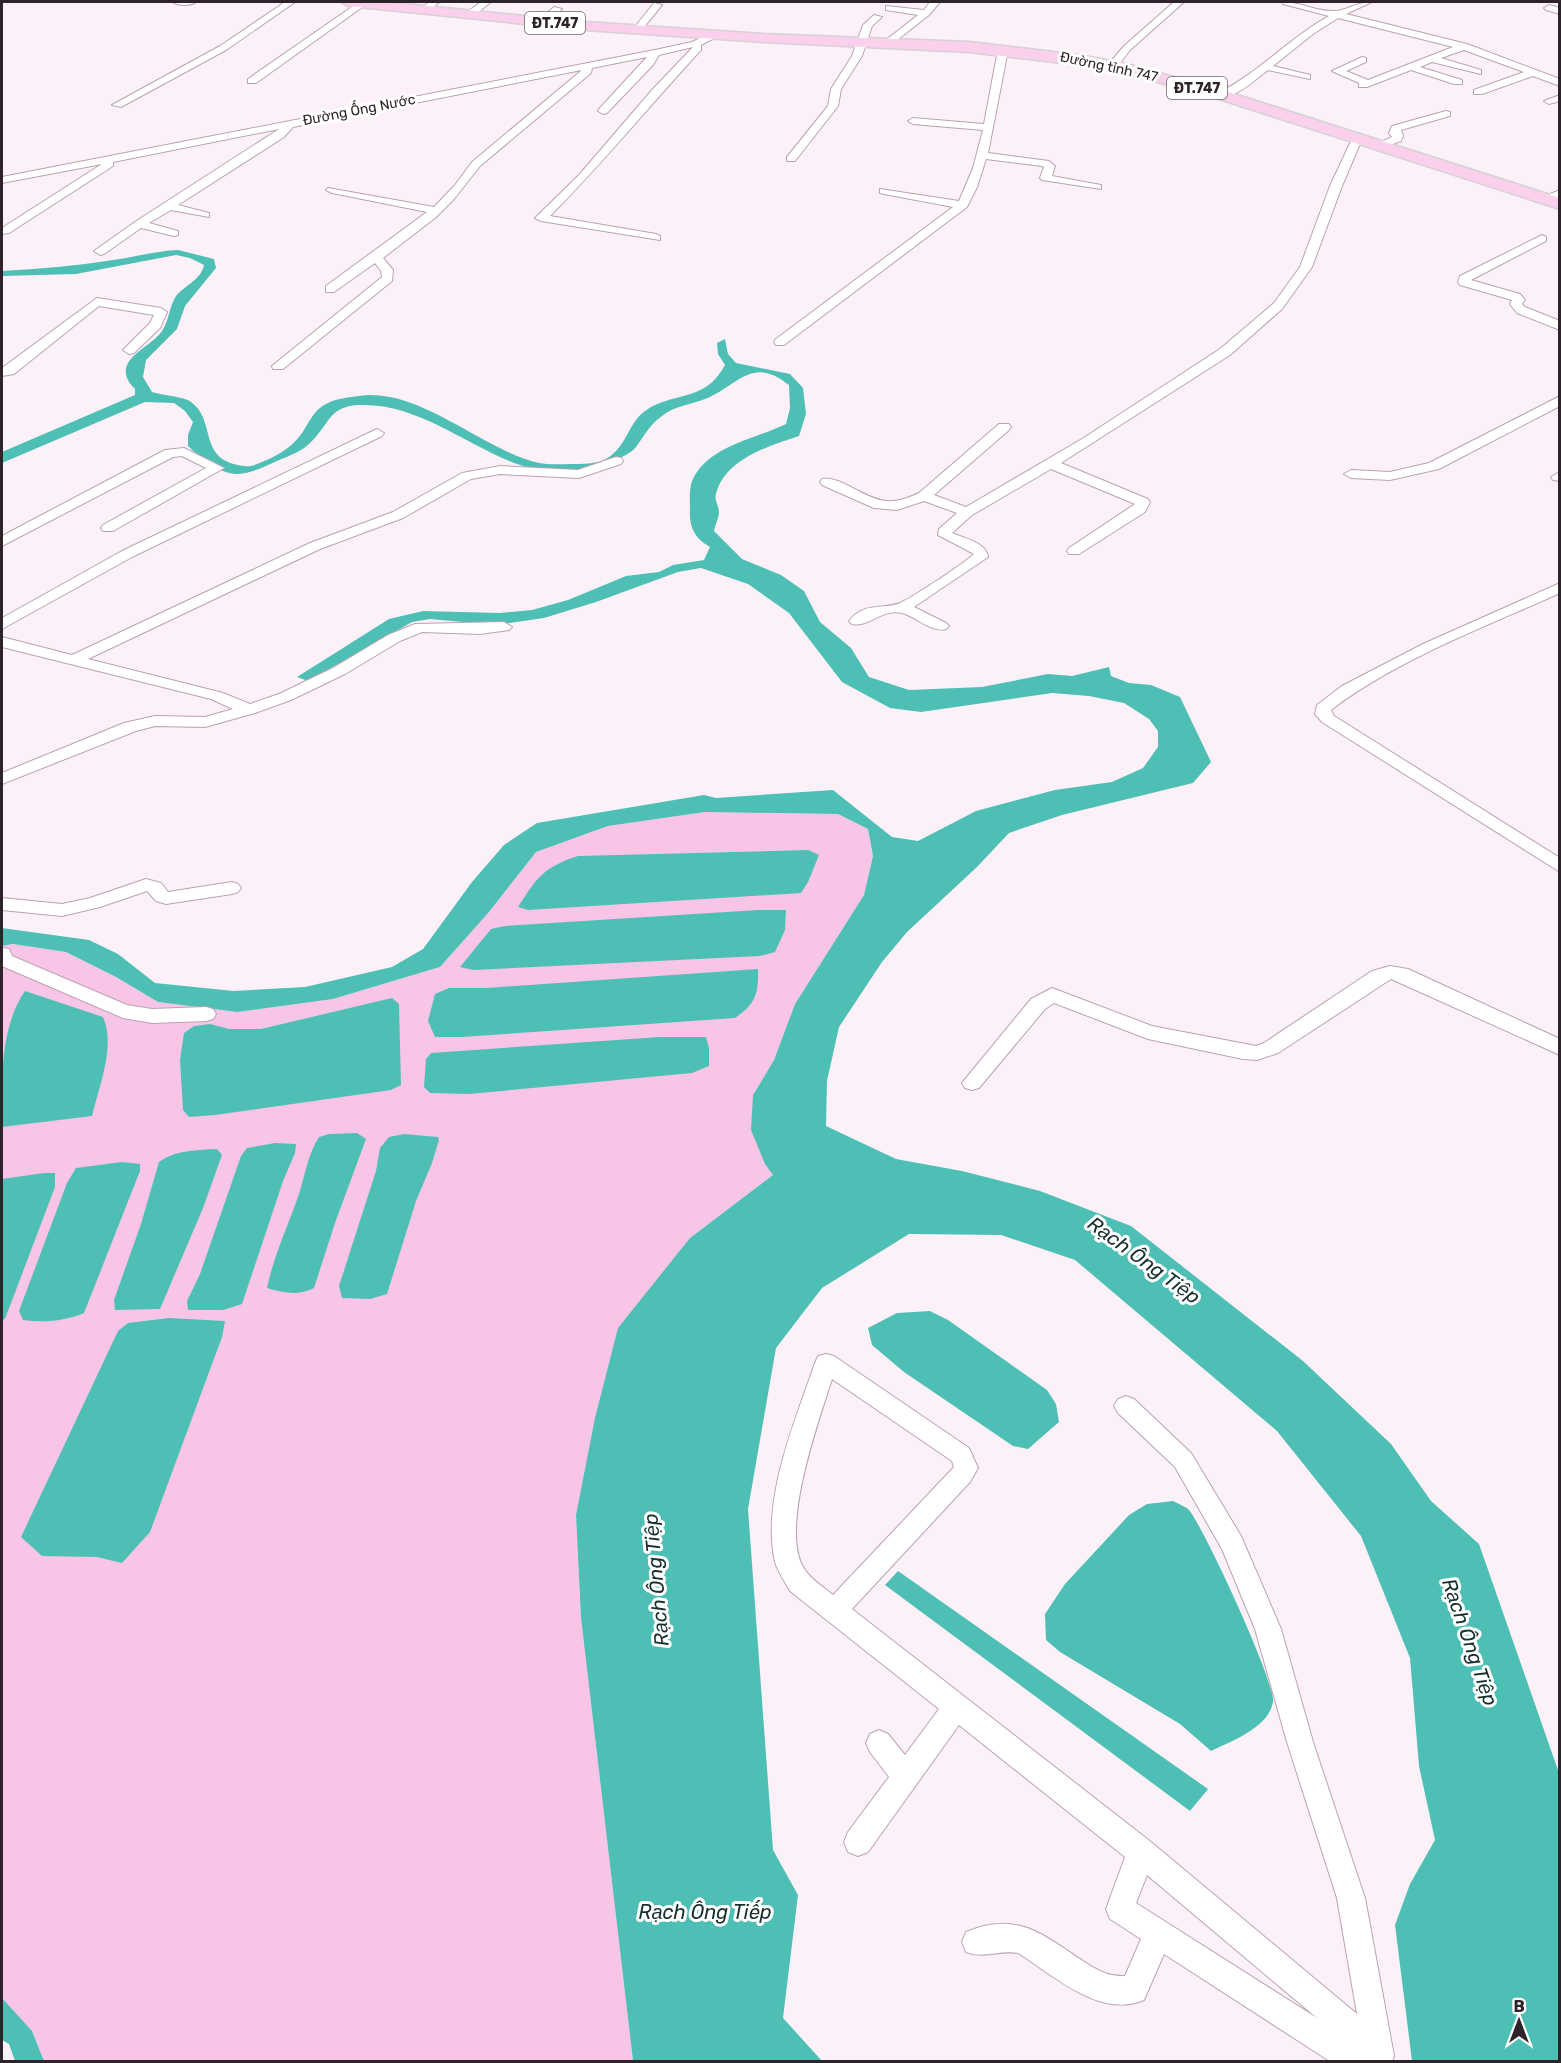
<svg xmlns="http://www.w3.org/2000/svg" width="1561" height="2063" font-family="Rubik,sans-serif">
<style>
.green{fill:#f9c5e6}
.water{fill:#4dbfb5}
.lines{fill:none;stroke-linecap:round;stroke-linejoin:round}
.street-casing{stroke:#bca1b2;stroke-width:2}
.primary-casing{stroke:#d5d3d4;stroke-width:3}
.street{fill:#fff;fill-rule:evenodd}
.primary{fill:#fad0ec;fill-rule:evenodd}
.labels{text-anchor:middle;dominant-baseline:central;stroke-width:6;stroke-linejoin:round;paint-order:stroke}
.shield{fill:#fff;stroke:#6d656a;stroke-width:1.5}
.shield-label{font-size:14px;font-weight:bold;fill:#2e232a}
.far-street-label{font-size:14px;fill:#2e232a;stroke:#fff}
.near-water-label{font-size:20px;font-style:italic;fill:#16302d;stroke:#fff}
</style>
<rect width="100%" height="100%" fill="#fdf1f9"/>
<polygon class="green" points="705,812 838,814 868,829 873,856 864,895 795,1004 774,1060 753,1095 773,1175 690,1238 576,1515 581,1618 633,2061 44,2061 32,2031 2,1998 2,946 13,944 66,952 116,977 158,1002 236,1012 333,999 440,967 489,912 536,852 608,826"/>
<g class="water">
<path d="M178,250l36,9 2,9 -31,38 -8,23 -31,31 -3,17 9,15c9,3 34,5 39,10 27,20 5,59 54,64 6,1 12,-2 17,-4 15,-6 27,-13 37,-25 10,-12 13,-27 29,-34 8,-4 21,-6 31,-7 60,-9 123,54 180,67 10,2 22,1 32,1 10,0 26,0 35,-5 22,-13 21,-35 39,-48 28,-20 60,-8 80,-46l-7,-11 -1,-11 8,-4 3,15 8,9 54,11 13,14 3,26 -7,22c-30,10 -74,23 -83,58 -2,6 3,12 3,18 0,6 -4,13 -5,19l28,28 39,16 23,16 16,31 31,26 18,29 40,13 73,-3 66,-13 24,2 37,-9 2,9 18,7 22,2 29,12 31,65 -18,21 -131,32 -53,18 -32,34 -70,65 -25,30 -43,65 -12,54 -1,45 70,33 66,12 78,20 91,35 172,135 88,83 40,57 48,43 80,229v288h-147l-17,-136 15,-41 25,-44 -16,-74 -9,-108 -49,-122 -84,-105 -202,-171 -74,-25 -92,-1 -87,54 -46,60 -28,161 25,341 25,45 -15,123 39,43h-189l-52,-443 -5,-103 19,-97 23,-90 72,-90 83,-63 -8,-11 -14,-34 2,-35 21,-35 21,-56 69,-109 9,-39 -5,-27 -30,-15 -133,-2 -97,14 -72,26 -47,60 -49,55 -107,32 -96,13 -79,-10 -42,-25 -50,-25 -53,-8 -11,2v-18l87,12 29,14 37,29 79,8 71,-4 87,-20 31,-18 49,-67 32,-37 33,-22 167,-28 12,3 117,-8 59,47 26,4 58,-30 79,-21 57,-8 31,-14 15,-21v-16l-9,-12 -25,-16 -35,-7 -37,-3 -131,19 -31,-4 -48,-26 -53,-69 -41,-29 -47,-16 -23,4 -82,30 -52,16 -48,7 -66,-6 -18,3 -104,59 -11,-4 92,-58 34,-8 77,2 32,-3 36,-10 58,-24 33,-4 14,-7 31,-5 6,-13c-16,-9 -21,-20 -20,-38 0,-8 -1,-20 2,-28 15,-35 63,-42 94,-57l4,-16 -1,-23c-36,-29 -50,-1 -81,13 -15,6 -34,8 -46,18 -12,8 -18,20 -26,31 -10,12 -43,22 -58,25 -78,11 -139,-70 -218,-67 -31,1 -30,18 -48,36 -9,10 -23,15 -35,20 -12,5 -26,13 -39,13 -17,1 -39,-17 -50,-28v-11l5,-13 -8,-11 -11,-8 -29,-1 -143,61v-11l133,-57v-6c-28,-28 15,-40 27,-58 7,-10 7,-24 14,-35 9,-11 25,-16 28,-31l-14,-7 -14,-3 -100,19 -74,2v-5c37,-2 74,-5 111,-11 22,-3 43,-9 65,-10z"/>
<path d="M808,850l11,5 -11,27 -7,11 -273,17 -10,-3c19,-30 26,-40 60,-51z"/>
<polygon points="758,910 786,910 785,930 775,952 760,956 473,970 460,967 491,929 505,926"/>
<path d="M758,969c1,24 -3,36 -23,49l-273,19h-27l-7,-16 7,-27 14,-6h37z"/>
<path d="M25,991l78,26c13,29 -4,69 -11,99l-90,11c-1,-45 -2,-100 23,-136z"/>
<polygon points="392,998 399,1004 401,1085 391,1090 215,1115 189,1117 183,1110 180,1060 184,1033 194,1026 210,1024 229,1029 261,1029"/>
<polygon points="660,1037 706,1037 709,1048 709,1066 692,1073 469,1094 430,1093 424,1087 426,1059 431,1053"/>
<path d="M357,1133l9,6 -30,81 -22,68c-15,8 -31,5 -47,0 7,-33 21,-62 32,-94 6,-19 9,-40 20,-57l10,-3z"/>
<polygon points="404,1134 438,1137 439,1140 432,1163 416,1201 387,1294 370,1299 342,1298 339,1286 376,1171 380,1148 389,1137"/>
<polygon points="275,1143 296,1144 295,1153 283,1181 242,1304 223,1310 188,1310 187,1301 200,1274 241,1156 247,1148"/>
<path d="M217,1149l5,6 -19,53 -43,101 -45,1 -1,-10 27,-76 18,-62c16,-12 39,-12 58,-13z"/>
<path d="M122,1162l18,2v7l-56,142c-19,8 -40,10 -61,7l-4,-9 48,-128 9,-15z"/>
<polygon points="44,1173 55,1173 55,1187 5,1319 2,1320 2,1179"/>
<polygon points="930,1311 948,1320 1047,1390 1056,1404 1059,1422 1028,1449 1013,1446 904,1372 872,1345 868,1328 897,1313"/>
<polygon points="169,1318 225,1321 222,1337 150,1532 122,1563 97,1557 42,1556 21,1537 118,1331 128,1323"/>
<path d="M1173,1501c5,3 12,5 16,9 15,18 87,173 84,192 -4,25 -41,39 -62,49l-31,-27 -120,-72 -14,-12 -1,-26 20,-30 64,-69 18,-11z"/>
<polygon points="898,1571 1208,1789 1190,1811 885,1585"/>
<polygon points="2,1998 32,2031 44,2061 15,2061 9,2044 2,2040"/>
</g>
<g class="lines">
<g class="street-casing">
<g id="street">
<path d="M173,2h23c-5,4 -18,4 -23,0z"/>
<polygon points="285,2 295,2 226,50 121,107 112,105 220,46"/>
<polygon points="359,2 368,3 256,83 248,83 248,79"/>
<polygon points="429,2 439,2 428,12 422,12 422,8"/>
<polygon points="481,2 491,2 472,17 466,17 466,13"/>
<polygon points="930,2 940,2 929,15 892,44 886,44 886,40 918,15 886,10 886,6 924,10"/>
<polygon points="1174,2 1184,2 1130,50 1117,67 1109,67 1108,65 1124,46"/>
<path d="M1282,2c18,0 36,10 53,9 10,0 22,-9 37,-9l-26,12 121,30 93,35v7l-27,-10 -51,18h-8v-4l50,-18 -60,-22 -23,8 40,12v4l-49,-12 -12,5 42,13v4h-8l-43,-14 -44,17h-8v-4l-27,-12 30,-14 4,1v4l-20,9 22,9 85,-33 -115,-29 -25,16 -40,32 37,9v4l-42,-9c-13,10 -33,29 -50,27v-4c41,-20 71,-55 111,-77l-46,-12z"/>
<polygon points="654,3 662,5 640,32 634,32 634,28"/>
<polygon points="1549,5 1560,8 1560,14 1546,10 1544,8"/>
<polygon points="554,7 562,9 545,24 539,24 539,20"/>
<polygon points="874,15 882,17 872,26 862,56 841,89 838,106 795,161 787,161 787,157 828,106 831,89 852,56 863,25"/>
<path d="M715,31l5,3 -2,2 -17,9v5c-51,55 -98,113 -151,166l106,18 4,2v4l-119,-19 -6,-3 44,-43 73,-85 41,-43 -34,8 -6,10 -46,48 -4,1 -5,-3 1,-2 48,-52 -55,11 -1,5 -111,93 -26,33 -19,19 -52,40 10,12 -1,11 -109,88h-10l-1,-3 110,-89 -1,-6 -6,-8 -41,29h-8v-6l101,-74 -95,-19 -6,-3 2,-2 106,19 21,-22 17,-23 110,-92 -289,57 -9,10 -106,68 31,8v4l-38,-7 -22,13 29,8v4l-4,1 -33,-8 -37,26 -4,1 -6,-4 41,-29 144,-93 -166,33v4l-104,67 -7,1v-6l100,-64 -100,19v-6l653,-127 37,-8z"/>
<polygon points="1003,47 1008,50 988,153 1049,161 1055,166 1052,176 1101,185 1101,189 1042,180 1040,178 1044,167 1042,166 986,159 977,187 967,207 784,345 776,345 774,342 776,339 953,207 884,194 880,193 880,189 959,201 973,168 983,130 913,124 908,121 913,118 984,124 998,50"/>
<polygon points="1560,95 1560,101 1549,104 1544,101"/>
<polygon points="1446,111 1450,112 1450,116 1401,130 1403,136 1401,141 1378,149 1373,146 1392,137 1389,133 1392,126"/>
<path d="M1357,136l5,3 -20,47 -30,81 -30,42 -52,46 -169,108 87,36 2,3 -5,10 -66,42h-10l-2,-3 2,-3 66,-44 -84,-35 -79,46 -20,18c12,5 35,10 36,24l-74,50 32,16 3,3 -3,3c-15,4 -29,-12 -44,-16 -20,-5 -34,15 -50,11l-3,-3c16,-20 34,-11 51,-18 12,-5 66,-41 74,-49l-36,-19 1,-6 18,-16 -33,-12 -27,9 -23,-2 -52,-23 -2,-3 2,-3c17,-4 44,21 64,22 12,1 22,-3 33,-8l80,-69h10l2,3 -2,3 -75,65 32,12 116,-68 138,-90 54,-46 26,-36 30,-81 22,-47z"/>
<polygon points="1560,190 1560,197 1544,202 1538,199"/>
<polygon points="1542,235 1546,237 1546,241 1471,280 1520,294 1525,300 1522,304 1525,307 1560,321 1560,330 1517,313 1510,304 1512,300 1460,285 1458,282 1460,276"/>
<polygon points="97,298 161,308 167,312 160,328 134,353 129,354 123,350 150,323 154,315 99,306 14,374 2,376 2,368"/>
<polygon points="1560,396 1560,406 1439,469 1390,480 1351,478 1344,474 1351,470 1390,472 1429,463"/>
<polygon points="377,429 384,433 382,436 132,557 2,629 2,618 122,551"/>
<polygon points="184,448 224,468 113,531 103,531 101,528 103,525 206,468 182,456 173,457 2,546 2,536 165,450"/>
<polygon points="616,457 621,458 623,461 621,464 579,478 500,474 471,479 403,518 320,549 88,659 223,693 250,704 279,694 333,668 388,635 415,624 504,622 512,627 509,630 480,634 422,632 400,641 345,674 291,700 255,713 205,727 155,726 136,731 2,784 2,773 124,723 155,716 205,717 233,709 211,699 2,647 2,637 72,655 310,543 393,512 462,473 500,466 578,470"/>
<polygon points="1558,473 1560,481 1553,480 1551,477"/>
<path d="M1560,583v10c-75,34 -164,67 -229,117l3,6 226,142v14l-238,-150 -7,-8 2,-9 25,-19 81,-42z"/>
<polygon points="146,879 161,883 168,892 232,882 238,884 241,888 238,892 232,894 166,904 156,901 147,891 100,907 62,916 2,910 2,898 62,904 90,898"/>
<polygon points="2,948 9,949 12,956 26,962 127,1005 152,1009 206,1007 213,1009 216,1014 213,1019 206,1021 152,1023 123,1018 2,966"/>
<polygon points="1390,966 1408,969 1560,1039 1560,1055 1391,979 1278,1053 1257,1060 1243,1059 1148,1039 1054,1003 1045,1009 979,1088 972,1090 965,1088 962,1083 1031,999 1052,988 1152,1026 1256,1046 1264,1043 1372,971"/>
<path d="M826,1354l8,2 135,92 9,20 -8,14 -118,127 299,233 206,172 -20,-116 -50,-156 -32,-113 -33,-80 -47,-82 -57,-54 -4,-7 4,-7 8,-3 8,3 57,54 50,83 40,93 32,113 52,156 29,158 -2,6h-61l-167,-108 -20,46c-44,19 -91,-25 -126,-47 -18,-3 -35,6 -52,-1l-4,-10 4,-10c53,-22 78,4 120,31 13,8 24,14 39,13l16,-37 -31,-20 -4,-10 19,-52 -166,-132 -91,127 -10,4 -10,-4 -4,-10 4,-10 41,-55 -19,-25 -4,-9 4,-9 9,-4 9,4 17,21 34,-46 -149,-118c-5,-9 -12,-19 -15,-29 -14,-62 20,-141 40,-199l3,-7zM832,1379l120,82 2,6 -121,128c-12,-10 -26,-18 -32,-32 -18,-43 17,-140 31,-184zM1147,1875l170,143 -181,-115z"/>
</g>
</g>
<g class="primary-casing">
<polygon id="primary" points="341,2 386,2 586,22 763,34 969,42 1079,55 1127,64 1228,92 1560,198 1560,209 1216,98 1125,73 1079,65 969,52 763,42 586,30 348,6"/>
</g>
<use href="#street" class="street"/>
<use href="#primary" class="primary"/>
</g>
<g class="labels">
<g class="shield">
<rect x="525" y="12" width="60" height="22" rx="4.5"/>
<rect x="1167" y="77" width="60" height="22" rx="4.5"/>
</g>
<g class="shield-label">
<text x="555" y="23">ĐT.747</text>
<text x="1197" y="88">ĐT.747</text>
</g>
<g class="far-street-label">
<text transform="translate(1109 67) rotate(12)">Đường tỉnh 747</text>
<text transform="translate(359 110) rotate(-11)">Đường Ống Nước</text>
</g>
<g class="near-water-label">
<text transform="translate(1144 1260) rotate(36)">Rạch Ông Tiệp</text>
<text transform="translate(656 1580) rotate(-95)">Rạch Ông Tiệp</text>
<text transform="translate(1470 1642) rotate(71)">Rạch Ông Tiệp</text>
<text x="705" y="1912">Rạch Ông Tiếp</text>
</g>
</g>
<rect width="1561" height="2063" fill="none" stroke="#2e232a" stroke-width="6"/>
<g transform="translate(1519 2021)" stroke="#ffffff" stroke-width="4.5" paint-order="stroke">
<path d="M0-4.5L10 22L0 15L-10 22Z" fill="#2e232a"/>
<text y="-9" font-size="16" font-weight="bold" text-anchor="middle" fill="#2e232a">B</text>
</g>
</svg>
